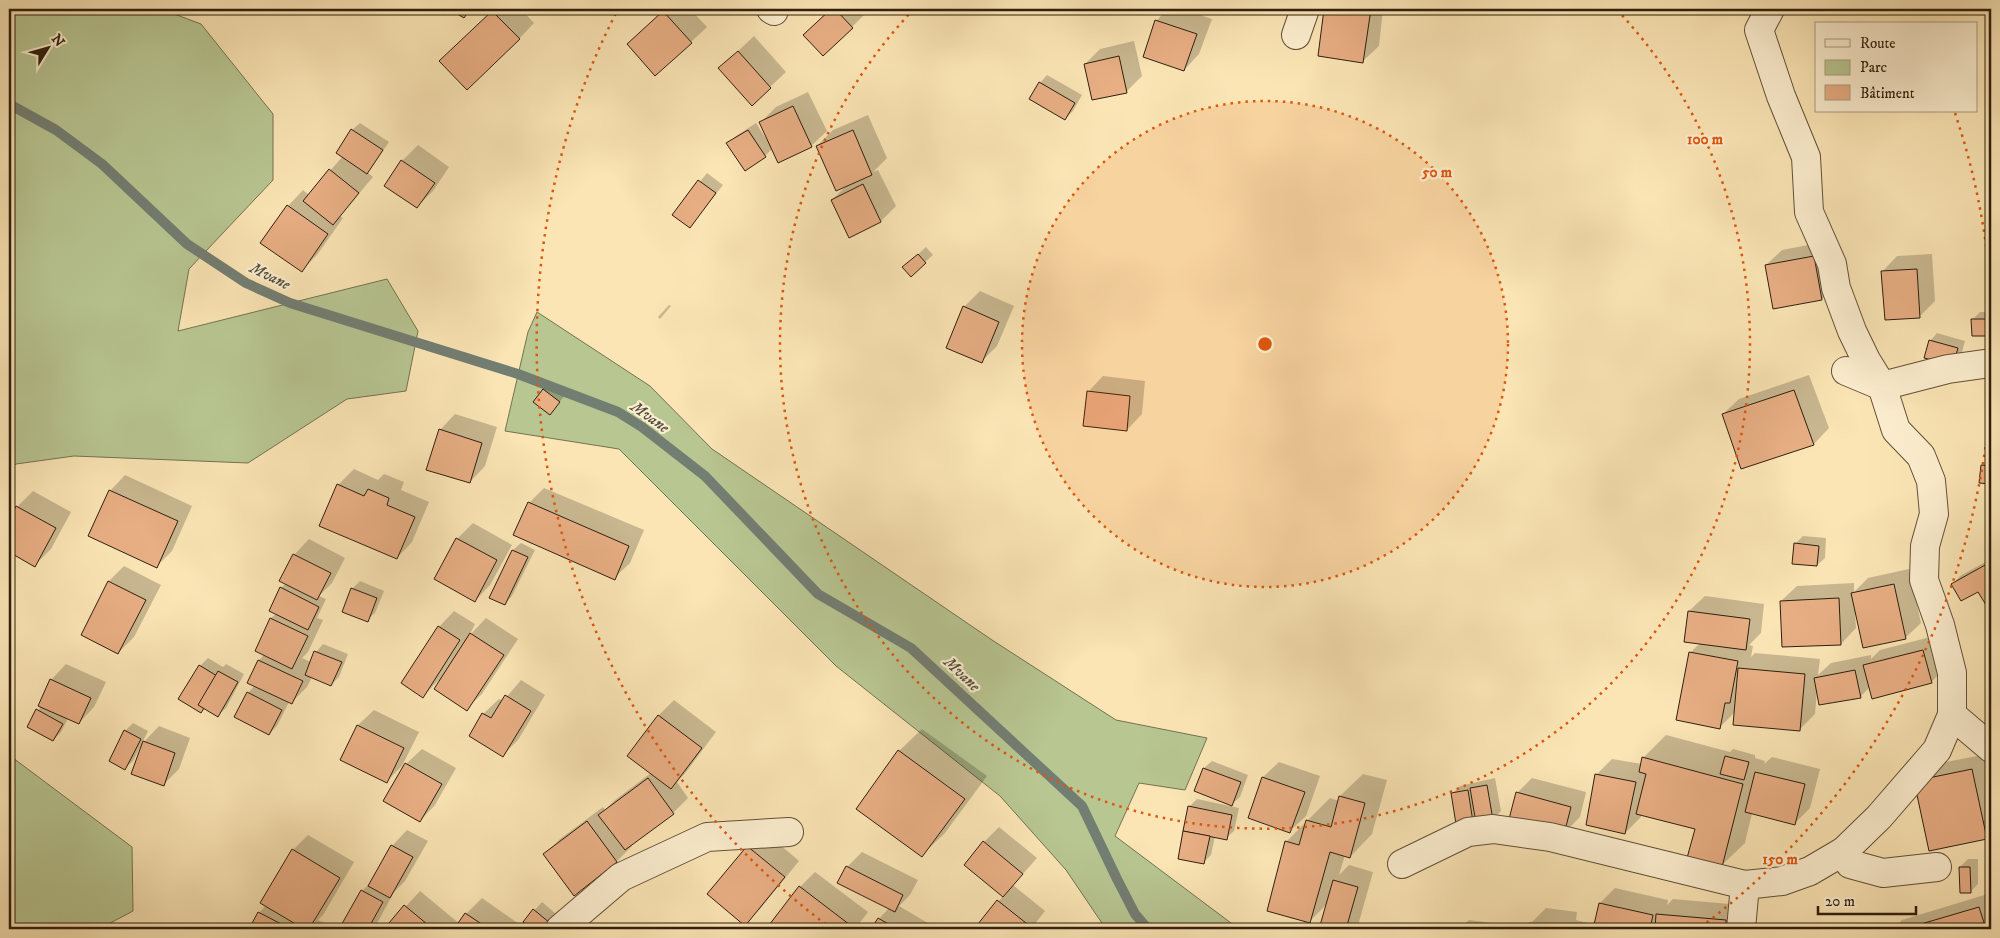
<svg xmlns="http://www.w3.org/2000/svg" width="2000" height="938" font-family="'IM FELL DW Pica',serif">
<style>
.green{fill:#b8c692;stroke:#747250}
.shadow{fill:#0003}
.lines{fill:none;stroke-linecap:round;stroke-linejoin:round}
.stream{stroke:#737e73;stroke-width:10}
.building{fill:#e8ae84;stroke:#2f1f0f}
.street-casing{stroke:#625038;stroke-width:30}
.street{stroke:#fceecf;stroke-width:28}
.ring{fill:none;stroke:#df560c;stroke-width:2.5;stroke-dasharray:2.5 5}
.labels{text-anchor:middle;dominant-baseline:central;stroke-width:4.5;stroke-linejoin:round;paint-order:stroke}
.water-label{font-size:16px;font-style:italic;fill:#514e41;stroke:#fceecf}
.centre{fill:#df560c;stroke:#fceecf;stroke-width:2.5}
.ring-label{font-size:15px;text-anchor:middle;font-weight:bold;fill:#df560c;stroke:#fceecf;stroke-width:4.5;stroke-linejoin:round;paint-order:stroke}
</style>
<rect width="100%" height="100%" fill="#fbe5b5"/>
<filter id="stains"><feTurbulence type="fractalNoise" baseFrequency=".004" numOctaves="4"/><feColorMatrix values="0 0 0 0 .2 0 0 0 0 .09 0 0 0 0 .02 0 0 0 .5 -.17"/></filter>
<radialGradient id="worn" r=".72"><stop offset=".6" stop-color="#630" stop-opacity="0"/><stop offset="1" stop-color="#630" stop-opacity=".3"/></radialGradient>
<g class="green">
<polygon points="9,9 161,9 201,24 273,114 273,180 189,269 178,331 387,279 418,331 406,391 347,399 248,463 74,456 16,464 9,470"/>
<polygon points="537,312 650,386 712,449 992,640 1116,720 1207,738 1185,790 1139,783 1115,836 1239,929 1106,929 1066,870 1000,796 836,666 619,449 505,431 528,332"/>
<polygon points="9,755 132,847 133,911 99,929 9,929"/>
</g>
<g class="shadow">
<polygon points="495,9 521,9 534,23 519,39 457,46"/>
<polygon points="666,9 690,9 707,27 691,42 644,29"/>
<polygon points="832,9 864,9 867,12 852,27 820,20"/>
<polygon points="1168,9 1182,9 1212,19 1199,54 1184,70 1156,21"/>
<polygon points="1325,9 1383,9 1379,46 1363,61 1320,55"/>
<polygon points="754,36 786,72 770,87 720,68"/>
<polygon points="1134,41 1142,76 1126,92 1085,64 1100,49"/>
<polygon points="1047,75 1082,95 1073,111 1065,119 1040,83"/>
<polygon points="808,92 827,131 811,146 773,148 765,156 728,144 736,136 756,123 768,142 770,142 761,122 776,107"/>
<polygon points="868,115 887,158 873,172 878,170 896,206 881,221 832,200 848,184 817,146 833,130"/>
<polygon points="360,123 389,142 374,164 367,172 373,177 340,216 343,218 317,255 302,270 288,206 303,190 309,195 343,156 352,130"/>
<polygon points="418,145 449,167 433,191 417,207 402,161"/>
<polygon points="707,173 723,185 690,227 673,215"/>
<polygon points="1829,241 1837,283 1822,299 1766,265 1782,250"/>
<polygon points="926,247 933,255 925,262 912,260"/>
<polygon points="1932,254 1935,301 1919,317 1882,272 1897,256"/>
<polygon points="980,291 1014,306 997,346 981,362 964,307"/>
<polygon points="669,305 671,306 660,319 658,317"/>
<polygon points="1980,312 1991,312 1991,335 1973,335 1973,319"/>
<polygon points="1937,333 1965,341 1961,356 1930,341"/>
<polygon points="1809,375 1829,428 1814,444 1742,467 1723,414 1739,399"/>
<polygon points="1103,376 1145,381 1142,414 1127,430 1088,392"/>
<polygon points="551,382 567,393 550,413 544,389"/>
<polygon points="1991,389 1991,423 1988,423 1987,393"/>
<polygon points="455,414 497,427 485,466 470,482 440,430"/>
<polygon points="1990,458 1991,483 1981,482 1982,465"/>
<polygon points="354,469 378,480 384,474 404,482 401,490 429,502 412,542 397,558 338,485"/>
<polygon points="125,475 192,506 172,551 157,566 110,491"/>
<polygon points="544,488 644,530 630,563 614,578 529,503"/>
<polygon points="33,491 71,512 51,549 35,565 9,551 9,523 17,507"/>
<polygon points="473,523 512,545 490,585 475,601 457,539"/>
<polygon points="1803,536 1826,538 1825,558 1817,565 1795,544"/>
<polygon points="309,539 345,558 332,583 319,596 326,599 317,618 323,620 308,652 302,658 311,662 316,652 323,644 348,654 339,677 331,685 312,677 307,687 291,703 289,702 277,726 269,734 248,693 255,685 249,682 259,660 265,654 256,650 271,618 276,614 281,588 286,583 294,555"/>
<polygon points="521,543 535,550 512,596 505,604 491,597 513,550"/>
<polygon points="1991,559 1991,601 1986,603 1979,590 1953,584 1960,576"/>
<polygon points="124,566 161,585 134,637 118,653 109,581"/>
<polygon points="1909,569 1921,623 1905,638 1857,613 1855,613 1856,628 1841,644 1781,601 1797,586 1854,583 1854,592 1868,578"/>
<polygon points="360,581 384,591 375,613 367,620 352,589"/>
<polygon points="1705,596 1764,604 1761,633 1749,645 1753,646 1751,657 1755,653 1820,659 1818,675 1831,663 1871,655 1871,659 1880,650 1938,635 1947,667 1931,682 1870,687 1860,697 1817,691 1815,714 1799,730 1736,711 1719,728 1690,653 1700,643 1689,611"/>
<polygon points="454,611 475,624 469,636 486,618 518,639 482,694 466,709 439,680 423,696 439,627"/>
<polygon points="208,658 223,667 226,664 244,674 226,708 218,715 205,708 201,712 180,699 200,666"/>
<polygon points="66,664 106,682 94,707 79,723 68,718 61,732 53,740 29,726 41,706 51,680"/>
<polygon points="521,680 545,695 518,740 503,755 483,714 499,699 503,701"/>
<polygon points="674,700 716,732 686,772 677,782 688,798 673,813 631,844 632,846 617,861 574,894 545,854 560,839 603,807 605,810 615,800 651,773 629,756 659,715"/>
<polygon points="374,710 419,732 402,766 387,781 342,759 358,725"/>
<polygon points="133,723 148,731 133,761 125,768 125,731"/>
<polygon points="159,726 190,738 179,769 163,785 143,743"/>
<polygon points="922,729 987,776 945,833 922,855 899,751"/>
<polygon points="1666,735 1730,752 1733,749 1755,755 1755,758 1765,761 1764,764 1772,757 1820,769 1810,808 1795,823 1752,813 1745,843 1722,865 1696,828 1641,814 1641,817 1625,833 1587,825 1597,774 1612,759 1642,764 1643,758"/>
<polygon points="422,749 456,768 435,805 420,821 406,764"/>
<polygon points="1987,754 1991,772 1991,833 1987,838 1915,781 1931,765"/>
<polygon points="1212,761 1248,775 1240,797 1232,804 1204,768"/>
<polygon points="1279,762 1320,776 1306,816 1290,831 1249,817 1263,777"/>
<polygon points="1363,774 1387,780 1372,834 1350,857 1345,855 1339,875 1349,865 1373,872 1357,929 1320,929 1327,904 1310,921 1286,842 1330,798 1339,801 1340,796"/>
<polygon points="1495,778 1501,811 1493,819 1472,820 1452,794 1460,786"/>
<polygon points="1532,778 1586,792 1580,817 1564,833 1517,793"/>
<polygon points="1197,799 1239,808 1234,831 1226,838 1215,836 1211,855 1203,863 1189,807"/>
<polygon points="999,827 1037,858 1013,885 1045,911 1031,929 976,929 1003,896 984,842"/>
<polygon points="407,830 428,841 405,881 394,892 374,929 341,929 362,891 372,881 392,846"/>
<polygon points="764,831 799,861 760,909 744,924 709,894"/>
<polygon points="308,835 354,862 323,915 318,920 327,924 324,929 250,929 259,913 266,905 293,850"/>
<polygon points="862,852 918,880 910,895 899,906 938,929 872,929 879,919 889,908 847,867"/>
<polygon points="1968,859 1978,859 1978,884 1970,892 1960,867"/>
<polygon points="815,872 868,912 855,929 768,929 800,887"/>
<polygon points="1615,888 1668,900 1667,905 1673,899 1741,905 1739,929 1594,929 1600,903"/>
<polygon points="420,891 460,924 466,914 482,898 526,929 385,929"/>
<polygon points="1991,893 1991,929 1893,929 1902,920"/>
<polygon points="542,902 563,920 556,929 534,929 524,922"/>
<polygon points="1546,908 1577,912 1576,920 1592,924 1591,929 1530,929 1530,924"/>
<polygon points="1469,920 1521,927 1521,929 1459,929"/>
</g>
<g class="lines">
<polyline class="stream" points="9,104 56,130 102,164 187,244 246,283 290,303 518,374 618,412 642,427 705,476 818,594 911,648 1082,806 1117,879 1135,914 1148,929"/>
</g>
<g class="building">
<polygon points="449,9 470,9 464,18"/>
<polygon points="831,9 835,9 853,28 823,56 803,35"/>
<polygon points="1324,9 1371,9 1363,63 1318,56"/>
<polygon points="492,11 520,39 467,90 439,61"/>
<polygon points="663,11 692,43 655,76 627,44"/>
<polygon points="1155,20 1197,34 1184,71 1143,57"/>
<polygon points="738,51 771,88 752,106 718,68"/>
<polygon points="1119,56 1127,93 1092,100 1084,64"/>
<polygon points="1039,82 1075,103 1065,120 1029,99"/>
<polygon points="793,106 812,147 778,163 759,122"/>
<polygon points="351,129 383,150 367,174 336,153"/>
<polygon points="748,130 766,157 745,171 726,143"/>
<polygon points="853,130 872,175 836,191 816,146"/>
<polygon points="401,160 435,183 417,208 384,186"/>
<polygon points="329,169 359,193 333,225 303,201"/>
<polygon points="698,180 716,193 690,228 672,215"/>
<polygon points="863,184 881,222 849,238 831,200"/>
<polygon points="287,205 328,234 302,272 260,243"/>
<polygon points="918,254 926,263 911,277 902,267"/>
<polygon points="1814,256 1822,300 1773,309 1765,265"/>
<polygon points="1917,269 1920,318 1885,320 1881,271"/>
<polygon points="963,306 999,322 982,363 946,348"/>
<polygon points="1971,319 1991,319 1991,336 1972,336"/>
<polygon points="1929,340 1958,348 1953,365 1924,358"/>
<polygon points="543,389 560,402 550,415 533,402"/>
<polygon points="1794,390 1814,445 1741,469 1722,414"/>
<polygon points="1087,391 1130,396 1127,431 1083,426"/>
<rect x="1986" y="393" width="5" height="31"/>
<polygon points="439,429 482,443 470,483 426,470"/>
<polygon points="1981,465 1991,466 1991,484 1979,483"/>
<polygon points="337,484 364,496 368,489 389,498 387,505 415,517 397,559 319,526"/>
<polygon points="109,490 178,521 157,568 88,536"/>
<polygon points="528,502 629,546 615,580 513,535"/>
<polygon points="16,506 56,528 35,567 9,552 9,520"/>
<polygon points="456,538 497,560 475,602 434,579"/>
<polygon points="1794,543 1819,546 1817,566 1792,564"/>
<polygon points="512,550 528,557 505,605 489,598"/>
<polygon points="293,554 331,573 317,600 279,581"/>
<polygon points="1987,564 1991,571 1991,602 1986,605 1978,592 1961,601 1951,584"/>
<polygon points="108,581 146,600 118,654 81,635"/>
<polygon points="1894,584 1906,639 1863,648 1851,593"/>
<polygon points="280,587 319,607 308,630 269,611"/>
<polygon points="351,588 377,598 368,622 342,612"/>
<polygon points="1839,598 1841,645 1782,647 1780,601"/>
<polygon points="1688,611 1750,619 1746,650 1684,642"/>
<polygon points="270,618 308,636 292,669 255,651"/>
<polygon points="438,626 460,640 423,698 401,683"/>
<polygon points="470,633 504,655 467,711 434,689"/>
<polygon points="1923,650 1932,683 1872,699 1863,665"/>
<polygon points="314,651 342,662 331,686 305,675"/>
<polygon points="1689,652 1738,661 1730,703 1725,703 1720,729 1676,720"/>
<polygon points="258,660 303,681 292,704 247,683"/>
<polygon points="199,665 222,679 201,713 178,699"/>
<polygon points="1738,668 1805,674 1800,731 1733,725"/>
<polygon points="1855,670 1861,698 1819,705 1814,678"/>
<polygon points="218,671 238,682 218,717 198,705"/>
<polygon points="50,679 91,698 79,724 38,706"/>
<polygon points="247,692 282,710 269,735 234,717"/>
<polygon points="505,695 531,711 503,757 469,736 482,713 491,718"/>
<polygon points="36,709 63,724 53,741 27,727"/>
<polygon points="658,715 702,748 671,789 627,756"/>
<polygon points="357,725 404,748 387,783 340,760"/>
<polygon points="124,730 141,739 125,770 109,761"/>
<polygon points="143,741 175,753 164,786 131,774"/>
<polygon points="898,750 965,799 922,857 856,809"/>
<polygon points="1725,756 1749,762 1744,780 1720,774"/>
<polygon points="1642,757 1743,784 1722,867 1687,858 1695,829 1636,814 1646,774 1639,772"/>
<polygon points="405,763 442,784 420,822 383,801"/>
<polygon points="1203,768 1241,782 1232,806 1194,791"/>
<polygon points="1972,769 1987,839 1929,851 1914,781"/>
<polygon points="1755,772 1805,784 1795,825 1745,812"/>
<polygon points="1595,774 1636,782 1625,834 1586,825"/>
<polygon points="1262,777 1305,792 1290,833 1248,818"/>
<polygon points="648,778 674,814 625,850 598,815"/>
<polygon points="1487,785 1493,820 1476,823 1470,788"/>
<polygon points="1468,790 1473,822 1456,824 1451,793"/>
<polygon points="1516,792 1571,807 1564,834 1509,819"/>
<polygon points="1339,796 1365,803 1350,858 1330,852 1310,923 1267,911 1285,841 1299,845 1306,820 1331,827"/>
<polygon points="1188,806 1232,815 1227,840 1183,831"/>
<polygon points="587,821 617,862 574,896 543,854"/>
<polygon points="1183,831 1210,836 1204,864 1178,859"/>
<polygon points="983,841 1023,874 1003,897 964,865"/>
<polygon points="391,845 413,857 390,898 368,886"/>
<polygon points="747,846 785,877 745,926 707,894"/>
<polygon points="292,849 340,878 309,929 304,929 260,903"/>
<polygon points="846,866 903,895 895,912 837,883"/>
<polygon points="1959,867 1970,867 1971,893 1960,893"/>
<polygon points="1333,880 1358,887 1346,929 1319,929"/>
<polygon points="799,886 854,928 853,929 766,929"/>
<polygon points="361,890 383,902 368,929 339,929"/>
<polygon points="997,900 1031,927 1029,929 974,929"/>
<polygon points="1599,903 1653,915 1650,929 1593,929"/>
<polygon points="404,905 433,929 384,929"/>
<polygon points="1979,907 1986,929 1904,929"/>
<polygon points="533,909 556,928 555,929 532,929 523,922"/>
<polygon points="258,912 291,929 249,929"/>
<polygon points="465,913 489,929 454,929"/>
<polygon points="1656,914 1726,920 1726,929 1655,929"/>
<polygon points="878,918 897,929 871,929"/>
<polygon points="1529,923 1562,927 1562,929 1528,929"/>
</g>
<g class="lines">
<g class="street-casing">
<g id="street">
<polyline points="771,9 774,11"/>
<polyline points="1770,9 1759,30 1781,96 1806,157 1809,212 1832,264 1836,288 1852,331 1866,360 1882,386 1896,430 1921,456 1931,481 1934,514 1925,546 1924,580 1940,625 1952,673 1952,715"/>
<polyline points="1296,35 1305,9"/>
<polyline points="1846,371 1882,386 1948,369 1991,363"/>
<polyline points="1844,851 1850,864 1883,873 1937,867"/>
<polyline points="1402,864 1468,832 1493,829 1550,837 1745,885"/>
<polyline points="560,929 621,877 707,837 789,832"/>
<polyline points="1741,929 1745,885 1782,881 1810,871 1844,851 1879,817 1937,750 1952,715 1991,748"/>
</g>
</g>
<use href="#street" class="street"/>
</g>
<circle cx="1265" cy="344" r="243" fill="#df560c" fill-opacity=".12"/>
<g class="ring">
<circle cx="1265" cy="344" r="243"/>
<path d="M1617 10A485 485 0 1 1 913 10"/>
<path d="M1991 395A728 728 0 0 1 1698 929M832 929A728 728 0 0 1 616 13M1955 113A728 728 0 0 1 1991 293"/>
</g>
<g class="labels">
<g class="water-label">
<text transform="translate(270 276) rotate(26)">Mvane</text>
<text transform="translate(650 417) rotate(35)">Mvane</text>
<text transform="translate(962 674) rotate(43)">Mvane</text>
</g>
</g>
<circle cx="1265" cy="344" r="8" class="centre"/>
<g class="ring-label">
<text x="1705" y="144">100 m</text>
<text x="1437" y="177">50 m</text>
<text x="1780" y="864">150 m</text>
</g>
<rect width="2000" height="938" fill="none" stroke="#fbe5b5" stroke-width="30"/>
<rect x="10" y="10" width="1980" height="918" fill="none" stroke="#2f1f0f" stroke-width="2.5"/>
<rect x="15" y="15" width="1970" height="908" fill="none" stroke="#2f1f0f"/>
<rect x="1815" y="22" width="162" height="90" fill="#fceecf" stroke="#aa9b82"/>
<rect x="1825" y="39" width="25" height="8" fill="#fceecf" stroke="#aa9b82"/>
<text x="1860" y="48" font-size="15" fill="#2f1f0f">Route</text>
<rect x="1825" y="60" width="25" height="15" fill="#b8c692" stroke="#aa9b82"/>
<text x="1860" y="72" font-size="15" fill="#2f1f0f">Parc</text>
<rect x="1825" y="85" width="25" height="15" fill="#e8ae84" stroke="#aa9b82"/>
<text x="1860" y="98" font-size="15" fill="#2f1f0f">Bâtiment</text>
<g transform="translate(48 48) rotate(53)" stroke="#fceecf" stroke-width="4" paint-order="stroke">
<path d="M0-4L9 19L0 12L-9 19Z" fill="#2f1f0f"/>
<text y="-8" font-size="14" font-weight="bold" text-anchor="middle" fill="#2f1f0f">N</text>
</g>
<path d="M1818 906v8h98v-8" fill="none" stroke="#2f1f0f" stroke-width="2.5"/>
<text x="1825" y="906" font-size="15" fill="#2f1f0f" stroke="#fceecf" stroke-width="4" paint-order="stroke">20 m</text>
<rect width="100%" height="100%" filter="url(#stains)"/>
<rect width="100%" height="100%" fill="url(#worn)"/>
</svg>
